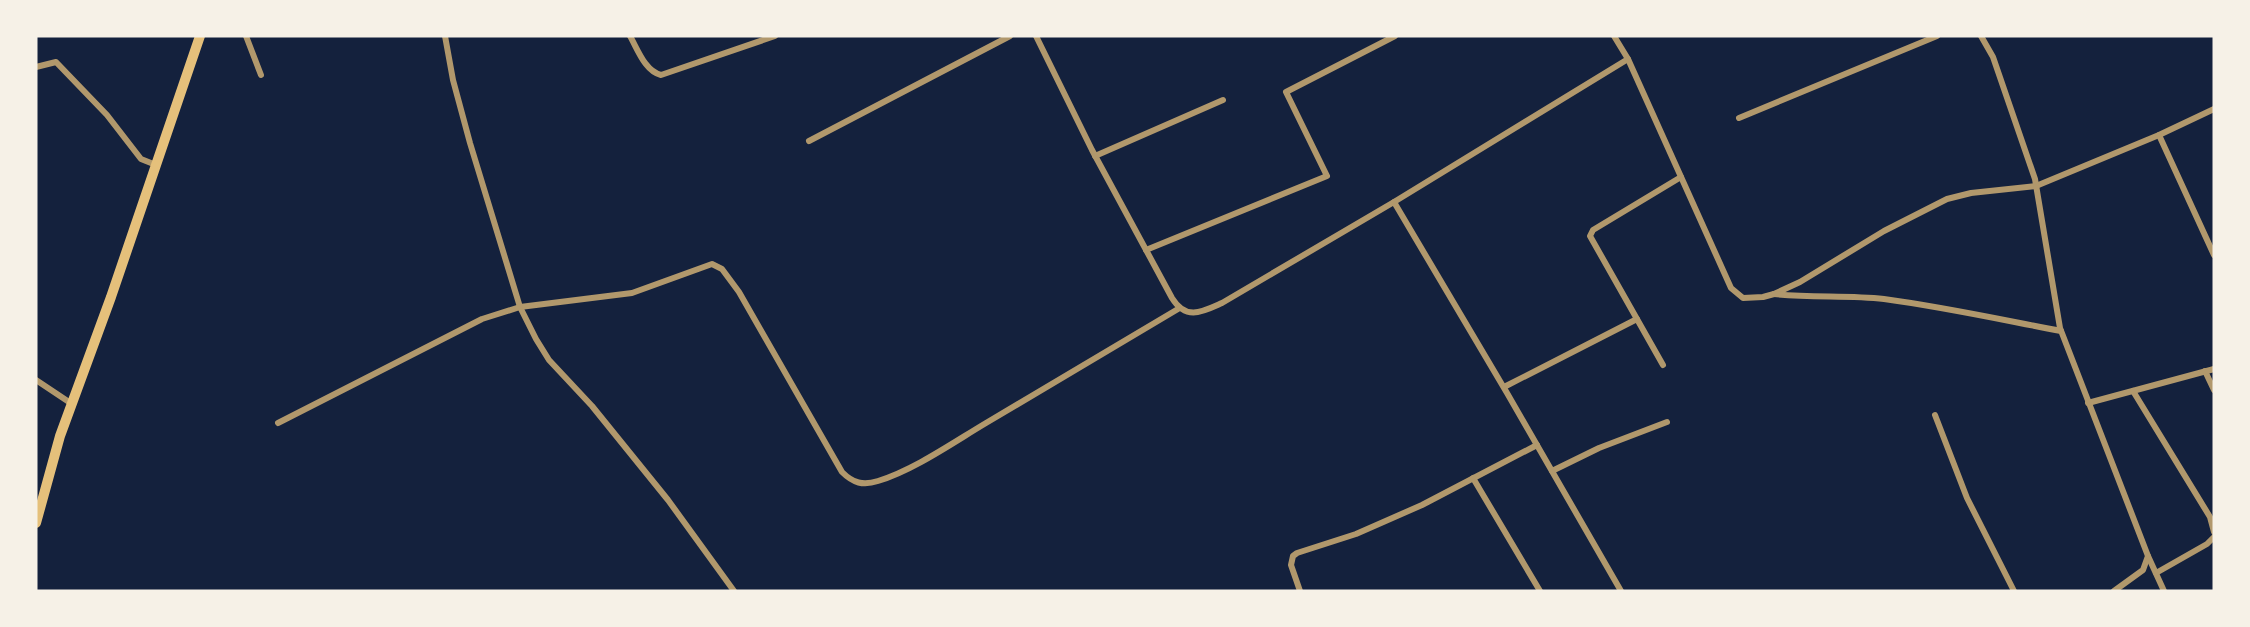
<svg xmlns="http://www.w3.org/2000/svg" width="2250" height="627" font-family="'Alegreya Sans',sans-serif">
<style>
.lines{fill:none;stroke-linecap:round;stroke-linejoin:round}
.minor{stroke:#b1986c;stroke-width:6}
.secondary{stroke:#e5c07b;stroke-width:10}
</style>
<rect width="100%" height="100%" fill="#14213d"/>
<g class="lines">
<g class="minor">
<polyline points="246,36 261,75"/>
<polyline points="445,36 453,80 470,143 520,307 536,339 549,360 592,406 668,500 734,591"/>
<path d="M630,36c8,14 15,35 31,39l114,-39"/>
<path d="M1036,36l56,114 80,148c14,23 30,14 50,5l172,-101 234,-143"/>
<polyline points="1614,36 1628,59 1731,288 1743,298 1763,297 1774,294 1800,282 1884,231 1947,199 1971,193 2036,186 2159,135 2214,109"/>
<polyline points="1981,36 1993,57 2035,179 2060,328 2148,556 2143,570 2114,591"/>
<polyline points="36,67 56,62 107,115 141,159 156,165"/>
<polyline points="1739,118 1937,36"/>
<polyline points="2159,135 2214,255"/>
<polyline points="809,141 1010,36"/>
<polyline points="1095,156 1223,100"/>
<polyline points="1394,202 1507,393 1621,591"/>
<polyline points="1146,250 1327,176 1286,92 1395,36"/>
<path d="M1774,294c37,4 74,1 110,5 60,8 119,21 177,32"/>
<polyline points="1663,365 1590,236 1593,230 1681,177"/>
<polyline points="2205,371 2214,390"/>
<polyline points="36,380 72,404"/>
<polyline points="1504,387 1637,319"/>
<polyline points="2133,391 2210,517 2214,532"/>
<polyline points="2088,403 2214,369"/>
<polyline points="1935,415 1967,498 2014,591"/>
<path d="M278,423l204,-104 38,-12 112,-14 80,-29 10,5 17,23 103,180c11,11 21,14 36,9 36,-11 76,-39 108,-58 64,-38 128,-76 192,-114"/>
<polyline points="1552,471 1599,448 1667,422"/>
<polyline points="1473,478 1540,591"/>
<polyline points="2148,556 2164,591"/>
<polyline points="2156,573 2207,544 2214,537"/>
<polyline points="1300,591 1291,565 1293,556 1297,553 1356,534 1422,505 1537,445"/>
</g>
<polyline class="secondary" points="36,523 60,436 111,297 200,36"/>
</g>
<rect width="2250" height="627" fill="none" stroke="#f6f1e7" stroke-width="75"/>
</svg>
